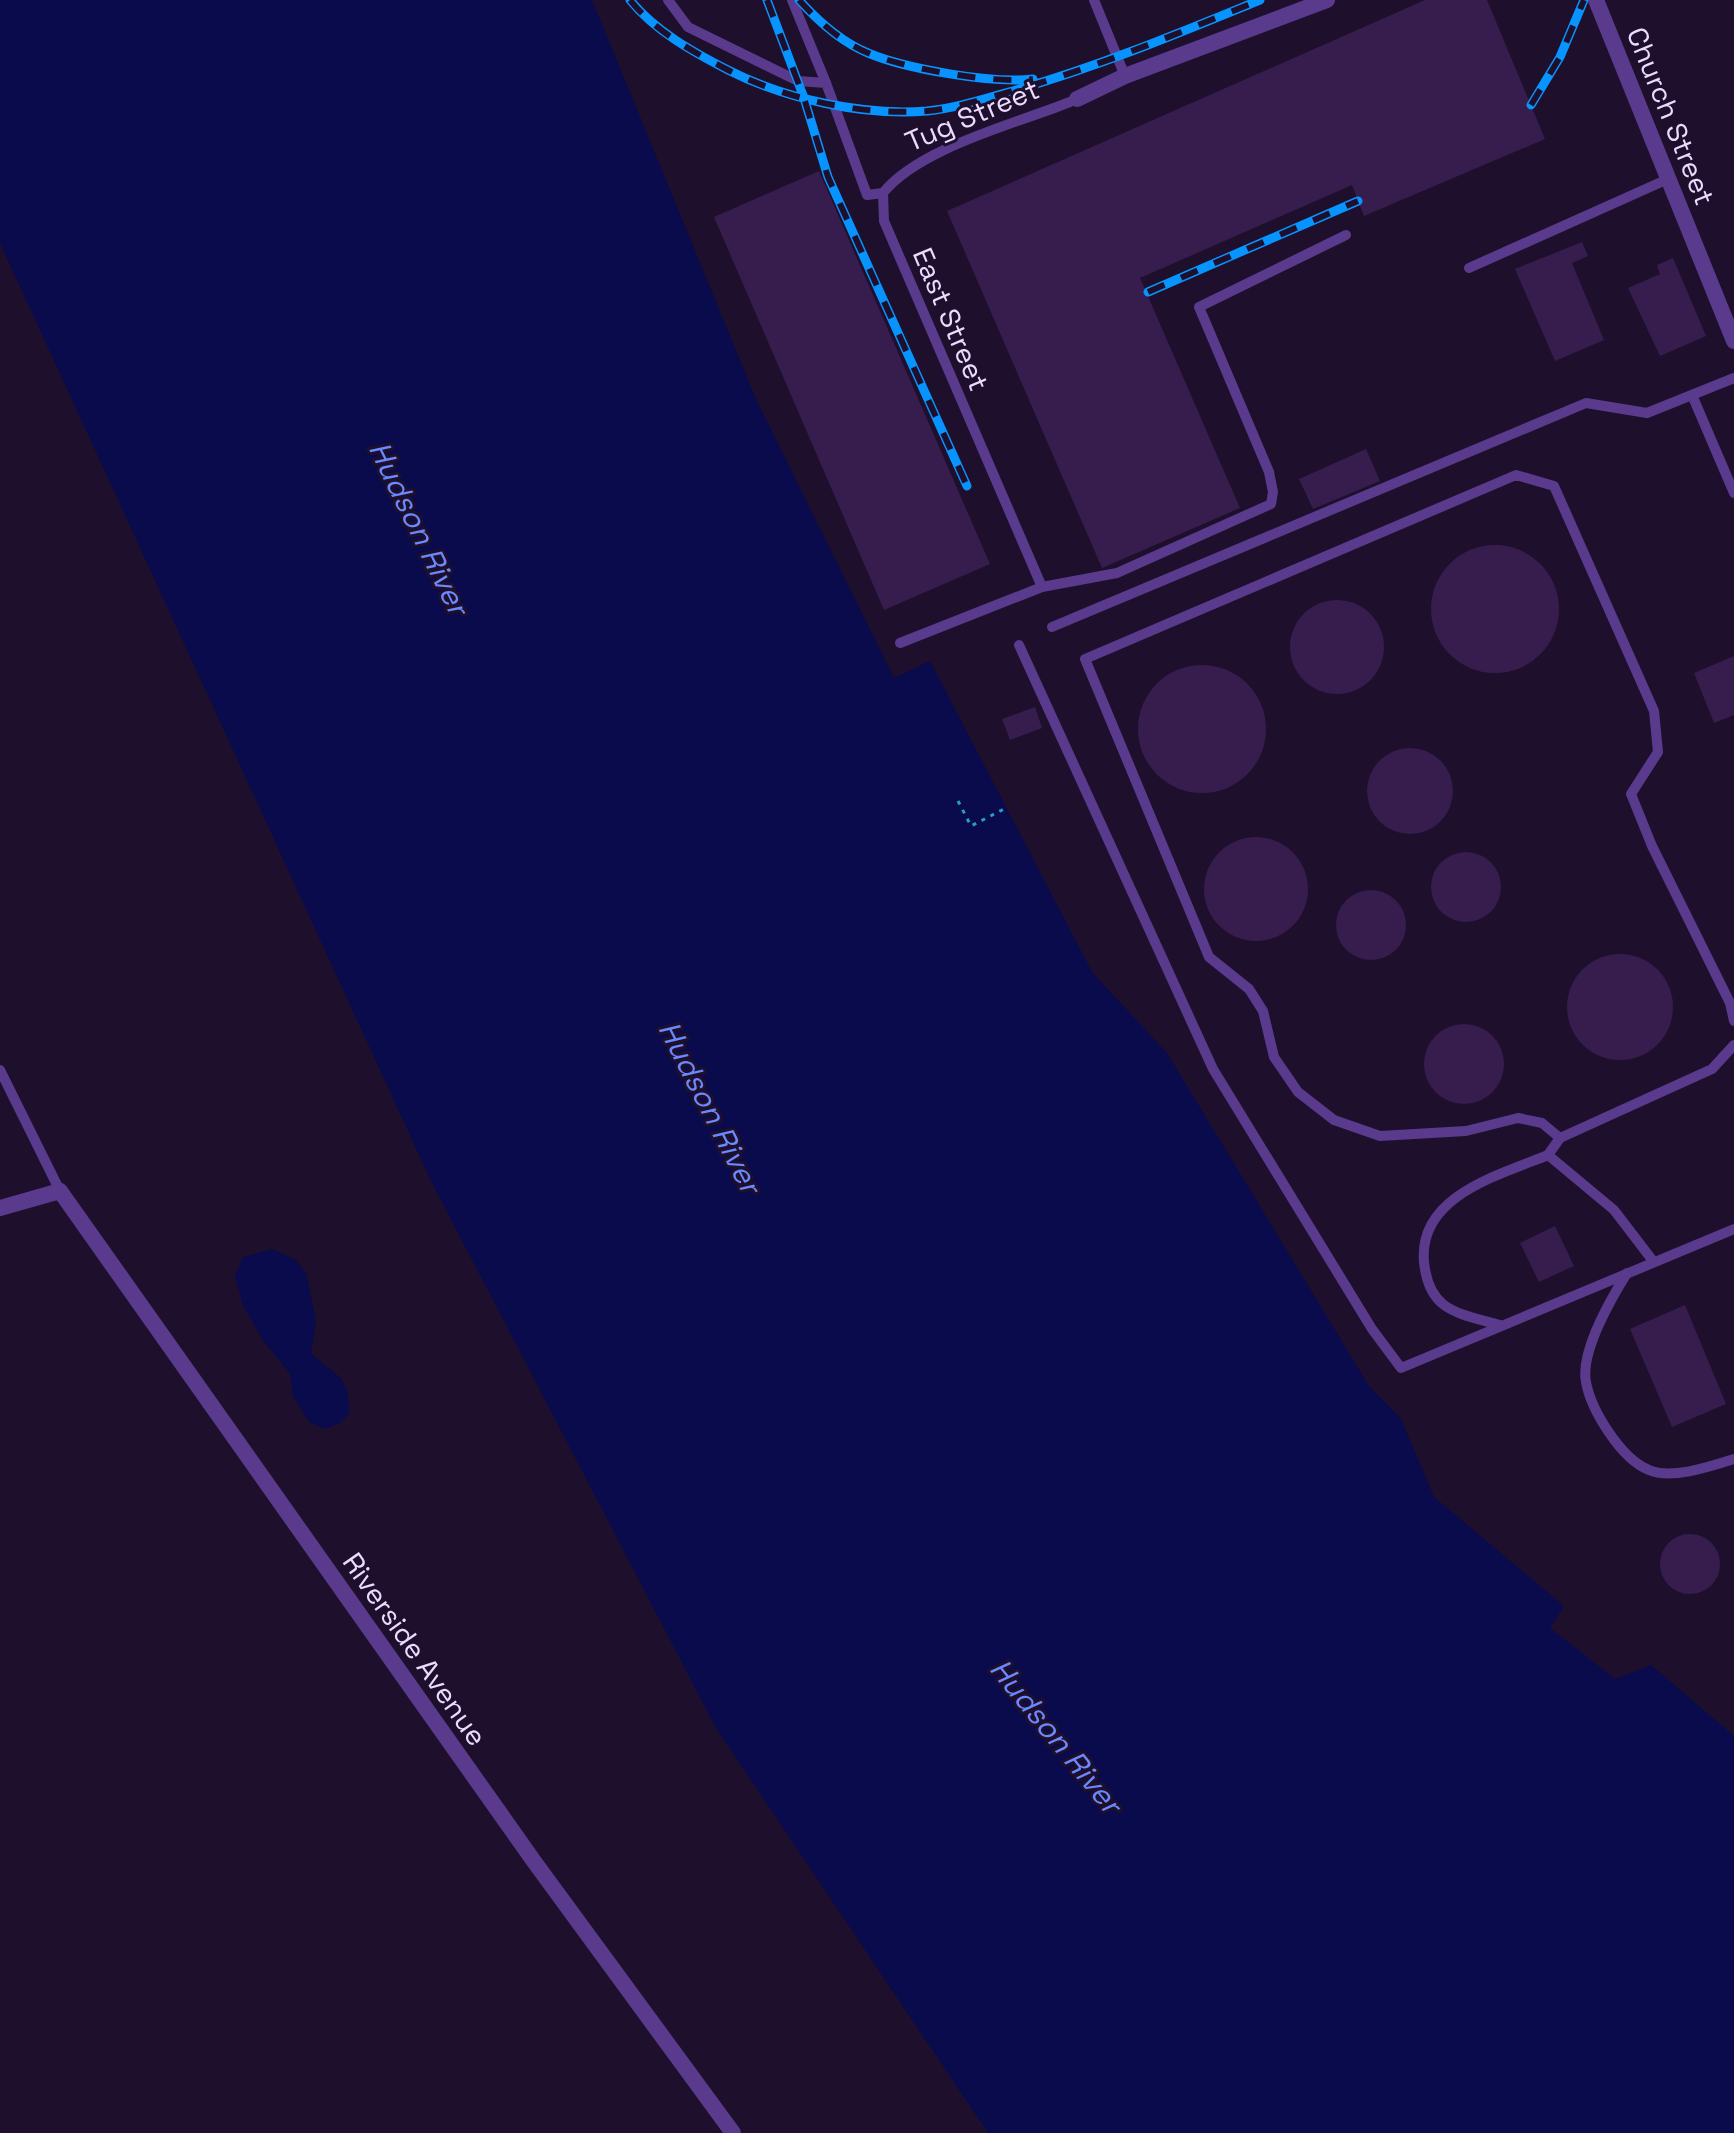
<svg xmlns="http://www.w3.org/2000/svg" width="1734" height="2133" font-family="'Space Grotesk',sans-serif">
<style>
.water{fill:#090b4d}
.building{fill:#371c4e}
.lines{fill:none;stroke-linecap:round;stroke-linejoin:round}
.path{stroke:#2c9ac3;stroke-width:3;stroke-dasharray:4 6;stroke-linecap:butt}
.service{stroke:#593a8d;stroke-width:10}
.minor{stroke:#593a8d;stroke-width:16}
.tertiary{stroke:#593a8d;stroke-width:16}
.rail-casing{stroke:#0894ff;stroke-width:9}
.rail{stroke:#1e102c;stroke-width:6;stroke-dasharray:18;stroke-linecap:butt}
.labels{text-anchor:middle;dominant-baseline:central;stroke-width:6;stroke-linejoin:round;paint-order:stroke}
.street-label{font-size:28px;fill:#ebdcff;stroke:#1e102c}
.water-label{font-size:30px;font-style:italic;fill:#6a88ff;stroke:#1e102c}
</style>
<rect width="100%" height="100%" fill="#1e102c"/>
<g class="water">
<polygon points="0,0 592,0 756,399 894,678 930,661 1092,972 1167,1053 1369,1386 1401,1419 1434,1497 1564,1606 1550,1628 1615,1679 1651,1665 1734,1736 1734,2133 988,2133 716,1728 431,1181 0,243"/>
<path d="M272,1249l24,11 10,13 10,48 -5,32c24,24 39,20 38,61l-9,9 -15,6 -16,-7 -16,-26 -3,-22 -28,-35 -20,-36 -7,-28 8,-18z"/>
</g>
<g class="building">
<polygon points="1425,0 1487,0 1545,139 1364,216 1352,185 1140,278 1240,508 1102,568 947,211"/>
<polygon points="819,171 990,564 884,610 714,217"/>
<polygon points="1582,242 1588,256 1572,263 1604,340 1555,361 1515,269"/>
<polygon points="1673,258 1706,336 1660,356 1628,288 1660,274 1657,265"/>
<polygon points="1366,449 1380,481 1313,509 1299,479"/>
<circle cx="1495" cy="609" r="64"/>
<circle cx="1337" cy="647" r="47"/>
<polygon points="1734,656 1734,715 1714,723 1694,673"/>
<circle cx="1202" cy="729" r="64"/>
<polygon points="1035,707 1042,728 1010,740 1002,719"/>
<circle cx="1410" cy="791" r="43"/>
<circle cx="1256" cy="889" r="52"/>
<circle cx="1466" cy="887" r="35"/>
<circle cx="1371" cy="925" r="35"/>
<circle cx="1620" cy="1007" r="53"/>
<circle cx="1464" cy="1064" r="40"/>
<polygon points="1555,1226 1574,1266 1539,1282 1520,1243"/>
<polygon points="1685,1305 1726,1404 1672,1427 1630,1329"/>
<circle cx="1690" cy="1564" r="30"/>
</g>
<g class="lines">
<polyline class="path" points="958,801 971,826 1006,808"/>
<g class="service">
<polyline points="668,0 688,27 798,81 826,83 867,195 883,193"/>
<polyline points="792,0 826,83"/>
<polyline points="1094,0 1125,76"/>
<polyline points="1469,268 1668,179"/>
<polyline points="1692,395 1734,493"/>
<path d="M1042,587l-158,-366 -1,-28c36,-45 132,-69 187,-91"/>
<polyline points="1052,627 1586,403 1647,413 1734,378"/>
<polyline points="900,643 1042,587 1117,573 1271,504 1273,492 1269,472 1199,307 1346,235"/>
<polyline points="1019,645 1213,1069 1372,1329 1401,1368 1734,1229"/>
<polyline points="0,1070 60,1191"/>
<polyline points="1560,1138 1542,1123 1518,1118 1466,1131 1380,1136 1334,1120 1298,1092 1274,1057 1263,1011 1249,989 1209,957 1085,659 1516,475 1554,486 1654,711 1658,752 1631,794 1652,846 1730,1003 1734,1021"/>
<polyline points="1653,1261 1614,1210 1548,1155 1560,1138 1712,1069 1734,1045"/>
<path d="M1627,1273c-15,24 -47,79 -41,109 5,28 35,77 63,88 22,10 63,-4 85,-11"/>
<path d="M1500,1325c-42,-12 -71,-13 -76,-63 -6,-66 75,-87 124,-107"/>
</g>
<polyline class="minor" points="0,1208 60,1191 533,1860 733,2133"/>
<g class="tertiary">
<polyline points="1596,0 1734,341"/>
<polyline points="1077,99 1125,76 1327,0"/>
</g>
<g class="rail-casing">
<g id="rail">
<path d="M630,0c25,31 63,52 98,70 57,29 134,46 199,41 30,-3 60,-13 89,-21 84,-24 163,-57 244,-90"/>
<polyline points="767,0 804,98 828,177 967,486"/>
<path d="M799,0c19,21 42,42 69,53 38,16 125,31 165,26"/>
<polyline points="1531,105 1560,57 1584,0"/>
<polyline points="1148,292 1358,201"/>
</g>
</g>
<use href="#rail" class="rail"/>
</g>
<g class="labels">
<g class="street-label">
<text transform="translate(972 115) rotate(-23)">Tug Street</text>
<text transform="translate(1671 116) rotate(68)">Church Street</text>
<text transform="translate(951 319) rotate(67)">East Street</text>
<text transform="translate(415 1649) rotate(55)">Riverside Avenue</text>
</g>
<g class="water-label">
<text transform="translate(419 528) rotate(64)">Hudson River</text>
<text transform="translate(710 1107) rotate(63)">Hudson River</text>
<text transform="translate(1056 1736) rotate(51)">Hudson River</text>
</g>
</g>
</svg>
